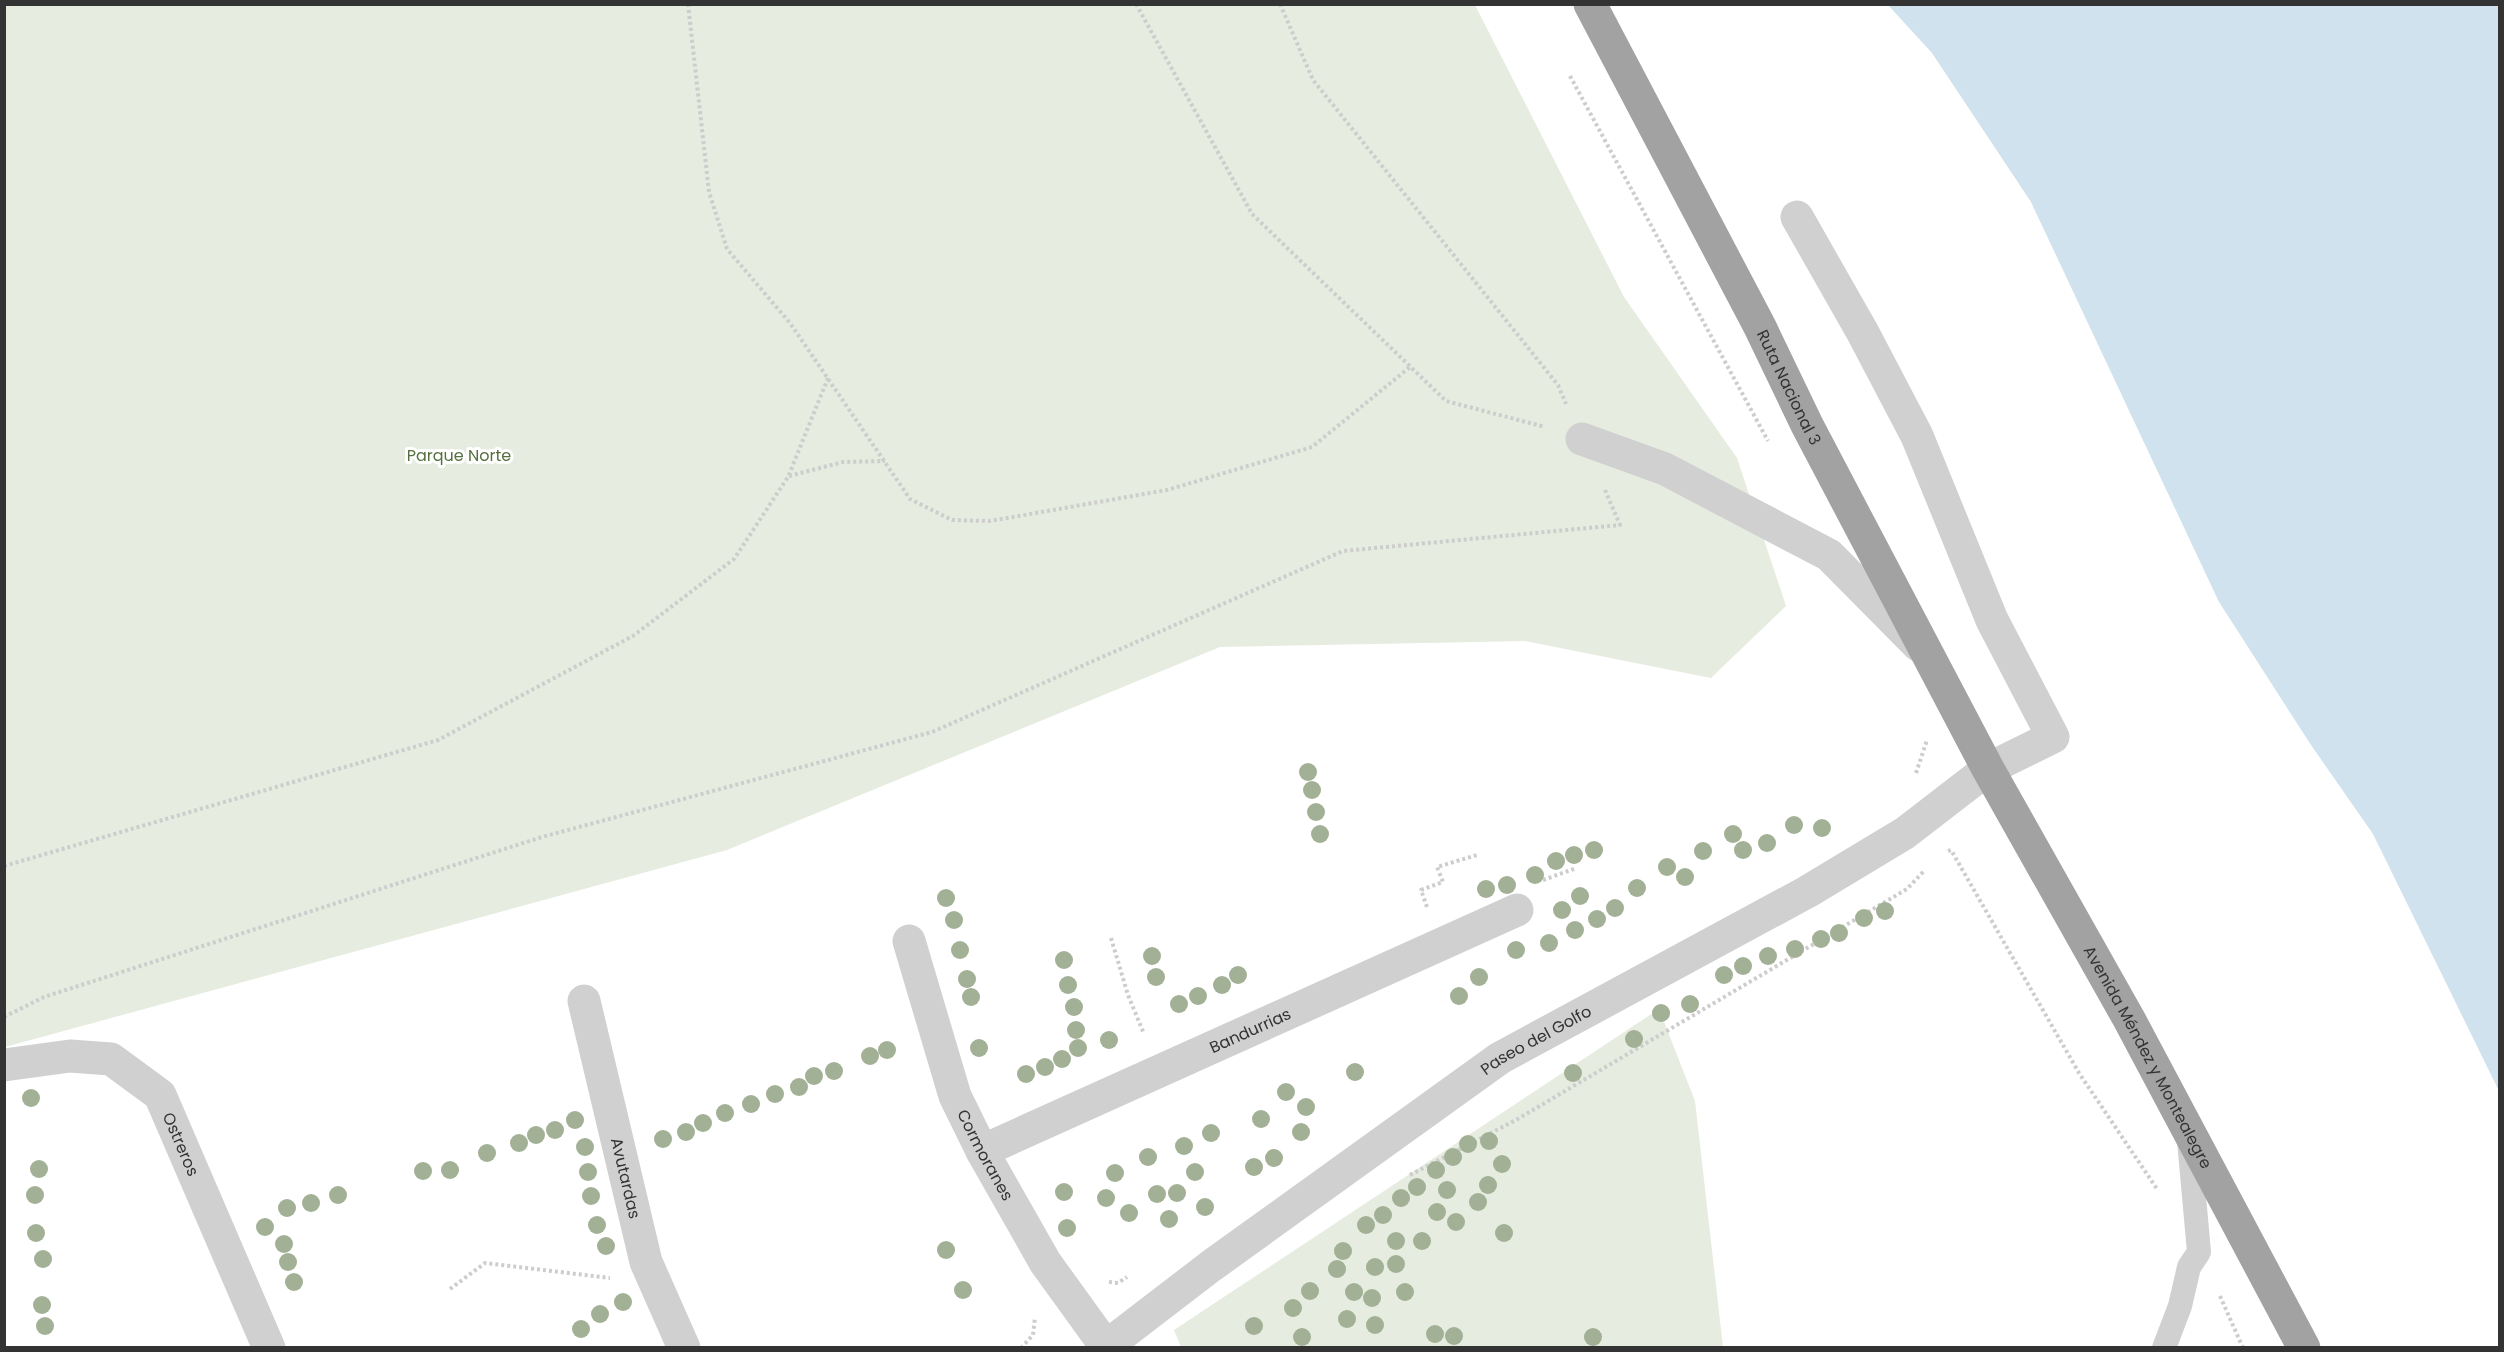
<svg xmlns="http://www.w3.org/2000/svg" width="2504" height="1352" font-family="Poppins,sans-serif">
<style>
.green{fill:#e6ecdf}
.water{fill:#cfe2ee}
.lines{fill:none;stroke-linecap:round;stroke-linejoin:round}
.path{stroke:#cdcdcd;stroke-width:4;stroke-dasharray:3 3;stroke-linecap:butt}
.service{stroke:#d0d0d0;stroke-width:24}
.minor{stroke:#d0d0d0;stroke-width:33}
.trunk{stroke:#a2a2a2;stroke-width:33}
.tree{fill:#a2b095}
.labels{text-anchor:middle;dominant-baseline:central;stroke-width:6;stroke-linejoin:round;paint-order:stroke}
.street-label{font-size:16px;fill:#333;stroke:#fff}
.park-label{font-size:16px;fill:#56703f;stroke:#fff}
</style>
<rect width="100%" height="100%" fill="#fff"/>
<g class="green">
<polygon points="5,5 1475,5 1624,297 1737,458 1786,606 1711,678 1525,641 1220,647 727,850 5,1047"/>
<polygon points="1659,1009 1695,1101 1723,1347 1181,1347 1174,1330"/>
</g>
<polygon class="water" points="1888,5 2499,5 2499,1091 2373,834 2311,745 2219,602 2031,202 1932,53"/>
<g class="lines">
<g class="path">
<polyline points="688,4 709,192 727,249 790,323 910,499 952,520 990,521 1167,490 1312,447 1410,367"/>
<polyline points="1136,4 1252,214 1446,401 1545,427"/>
<polyline points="1280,4 1313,80 1558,385 1566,404"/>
<polyline points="1570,76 1768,441"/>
<polyline points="789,476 843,462 885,461"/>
<polyline points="1916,773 1927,740"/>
<polyline points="1948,851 1951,850 2079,1073 2157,1189"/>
<polyline points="4,866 438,740 633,636 734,559 788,477 828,378"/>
<polyline points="1543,880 1574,869"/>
<polyline points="1427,907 1421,890 1443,882 1437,867 1477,855"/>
<polyline points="1111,938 1128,995 1144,1034"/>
<polyline points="4,1017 44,997 542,837 932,732 1343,551 1620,525 1605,490"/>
<polyline points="1410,1175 1516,1120 1907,889 1924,871"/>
<polyline points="1109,1282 1118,1283 1127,1277"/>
<polyline points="450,1289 485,1263 610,1278"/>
<polyline points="2220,1296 2243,1348"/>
<polyline points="1021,1348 1033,1335 1035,1317"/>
</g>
<polyline class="service" points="2164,1348 2180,1306 2189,1267 2199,1252 2189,1141"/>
<g class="minor">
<polyline points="1582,439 1665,469 1829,555 1918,645"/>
<path id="s1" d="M909,941l46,155 27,55 63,111 62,86"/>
<path id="s2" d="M584,1001l62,261 38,86"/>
<path id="s3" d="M4,1065l66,-9 41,3 49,36 109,253"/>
<path id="s4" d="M982,1151l535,-241"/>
<path id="s5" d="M1104,1348l107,-82 289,-208 307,-166 98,-59 83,-64 65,-32 -61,-117 -75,-184 -54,-103 -66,-116"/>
</g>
<path class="trunk" id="s6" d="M1590,4l170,323 47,98 181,344 141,250 175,329"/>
</g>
<g class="tree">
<circle cx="1308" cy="772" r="9"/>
<circle cx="1312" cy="790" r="9"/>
<circle cx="1316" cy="812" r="9"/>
<circle cx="1794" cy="825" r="9"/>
<circle cx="1822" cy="828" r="9"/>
<circle cx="1320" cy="834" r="9"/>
<circle cx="1733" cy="834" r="9"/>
<circle cx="1767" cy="843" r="9"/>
<circle cx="1594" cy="850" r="9"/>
<circle cx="1743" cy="850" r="9"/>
<circle cx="1703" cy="851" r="9"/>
<circle cx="1574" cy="855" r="9"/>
<circle cx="1556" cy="861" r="9"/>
<circle cx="1667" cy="867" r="9"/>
<circle cx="1535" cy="875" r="9"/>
<circle cx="1685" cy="877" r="9"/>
<circle cx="1507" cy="885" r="9"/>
<circle cx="1637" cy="888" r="9"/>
<circle cx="1486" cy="889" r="9"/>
<circle cx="1580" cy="896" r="9"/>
<circle cx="946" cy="898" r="9"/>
<circle cx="1615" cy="908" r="9"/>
<circle cx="1562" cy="910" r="9"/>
<circle cx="1885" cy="911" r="9"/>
<circle cx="1864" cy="918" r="9"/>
<circle cx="1597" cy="919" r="9"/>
<circle cx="954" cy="920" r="9"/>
<circle cx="1575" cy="930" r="9"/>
<circle cx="1839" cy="933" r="9"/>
<circle cx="1821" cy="939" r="9"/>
<circle cx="1549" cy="943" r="9"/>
<circle cx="1795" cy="949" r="9"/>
<circle cx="960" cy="950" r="9"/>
<circle cx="1516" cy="950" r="9"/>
<circle cx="1152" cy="956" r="9"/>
<circle cx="1768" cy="956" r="9"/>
<circle cx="1064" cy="960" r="9"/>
<circle cx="1743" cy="966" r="9"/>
<circle cx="1238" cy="975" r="9"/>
<circle cx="1724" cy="975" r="9"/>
<circle cx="1156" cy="977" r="9"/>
<circle cx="1479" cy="977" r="9"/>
<circle cx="967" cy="979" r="9"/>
<circle cx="1068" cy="985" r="9"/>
<circle cx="1222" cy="985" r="9"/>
<circle cx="1198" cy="996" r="9"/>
<circle cx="1459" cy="996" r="9"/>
<circle cx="971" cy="997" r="9"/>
<circle cx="1179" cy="1004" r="9"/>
<circle cx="1690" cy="1004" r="9"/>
<circle cx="1074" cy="1007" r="9"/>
<circle cx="1661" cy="1013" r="9"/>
<circle cx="1076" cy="1030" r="9"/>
<circle cx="1634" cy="1039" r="9"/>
<circle cx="1109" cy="1040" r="9"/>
<circle cx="979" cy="1048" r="9"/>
<circle cx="1078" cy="1048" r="9"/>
<circle cx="887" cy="1050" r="9"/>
<circle cx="870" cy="1056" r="9"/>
<circle cx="1062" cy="1059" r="9"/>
<circle cx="1045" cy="1067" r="9"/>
<circle cx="834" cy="1071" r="9"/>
<circle cx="1355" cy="1072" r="9"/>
<circle cx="1573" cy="1073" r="9"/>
<circle cx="1026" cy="1074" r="9"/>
<circle cx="814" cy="1076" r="9"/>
<circle cx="799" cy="1087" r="9"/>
<circle cx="1286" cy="1092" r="9"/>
<circle cx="775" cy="1094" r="9"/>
<circle cx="31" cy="1098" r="9"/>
<circle cx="751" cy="1104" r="9"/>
<circle cx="1306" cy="1107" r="9"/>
<circle cx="725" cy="1113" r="9"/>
<circle cx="1261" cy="1119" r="9"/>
<circle cx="575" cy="1120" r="9"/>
<circle cx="703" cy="1123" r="9"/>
<circle cx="555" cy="1130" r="9"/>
<circle cx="686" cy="1132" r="9"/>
<circle cx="1301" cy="1132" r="9"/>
<circle cx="1211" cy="1133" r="9"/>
<circle cx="536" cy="1135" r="9"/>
<circle cx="663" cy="1139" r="9"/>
<circle cx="1489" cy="1141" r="9"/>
<circle cx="519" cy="1143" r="9"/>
<circle cx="1468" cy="1144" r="9"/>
<circle cx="1184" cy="1146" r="9"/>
<circle cx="585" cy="1147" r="9"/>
<circle cx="487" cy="1153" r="9"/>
<circle cx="1148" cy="1157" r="9"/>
<circle cx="1453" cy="1157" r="9"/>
<circle cx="1274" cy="1158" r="9"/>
<circle cx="1502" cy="1164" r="9"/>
<circle cx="1254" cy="1167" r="9"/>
<circle cx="39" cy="1169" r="9"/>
<circle cx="450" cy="1170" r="9"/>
<circle cx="1436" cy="1170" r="9"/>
<circle cx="423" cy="1171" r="9"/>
<circle cx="588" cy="1172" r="9"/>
<circle cx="1195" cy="1172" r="9"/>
<circle cx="1115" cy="1173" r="9"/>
<circle cx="1488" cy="1185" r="9"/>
<circle cx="1417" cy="1187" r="9"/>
<circle cx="1447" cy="1190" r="9"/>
<circle cx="1064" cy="1192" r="9"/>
<circle cx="1177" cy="1193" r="9"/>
<circle cx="1157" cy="1194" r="9"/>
<circle cx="35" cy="1195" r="9"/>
<circle cx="338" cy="1195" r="9"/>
<circle cx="591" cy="1196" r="9"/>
<circle cx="1106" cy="1198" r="9"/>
<circle cx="1401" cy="1198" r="9"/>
<circle cx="1478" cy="1202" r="9"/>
<circle cx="311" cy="1203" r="9"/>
<circle cx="1205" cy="1207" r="9"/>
<circle cx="287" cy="1208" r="9"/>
<circle cx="1437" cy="1212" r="9"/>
<circle cx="1129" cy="1213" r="9"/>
<circle cx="1383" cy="1215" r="9"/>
<circle cx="1169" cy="1219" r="9"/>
<circle cx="1456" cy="1222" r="9"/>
<circle cx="597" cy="1225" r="9"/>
<circle cx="1366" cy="1225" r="9"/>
<circle cx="265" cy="1227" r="9"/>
<circle cx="1067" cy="1228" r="9"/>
<circle cx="36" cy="1233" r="9"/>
<circle cx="1504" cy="1233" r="9"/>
<circle cx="1396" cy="1241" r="9"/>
<circle cx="1422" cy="1241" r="9"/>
<circle cx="284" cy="1244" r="9"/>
<circle cx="606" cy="1246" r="9"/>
<circle cx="946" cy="1250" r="9"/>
<circle cx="1343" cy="1251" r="9"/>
<circle cx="43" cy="1259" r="9"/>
<circle cx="288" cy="1262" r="9"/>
<circle cx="1396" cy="1264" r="9"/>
<circle cx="1375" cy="1267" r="9"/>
<circle cx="1337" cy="1269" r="9"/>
<circle cx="294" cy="1282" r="9"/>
<circle cx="963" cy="1290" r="9"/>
<circle cx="1310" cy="1291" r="9"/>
<circle cx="1354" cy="1292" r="9"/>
<circle cx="1405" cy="1292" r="9"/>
<circle cx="1372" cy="1298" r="9"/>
<circle cx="623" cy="1302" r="9"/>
<circle cx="42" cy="1305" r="9"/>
<circle cx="1293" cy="1308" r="9"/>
<circle cx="600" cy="1314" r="9"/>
<circle cx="1347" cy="1319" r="9"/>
<circle cx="1375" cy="1325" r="9"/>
<circle cx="45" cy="1326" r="9"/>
<circle cx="1254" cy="1326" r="9"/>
<circle cx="581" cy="1329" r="9"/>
<circle cx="1435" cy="1334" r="9"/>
<circle cx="1454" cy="1336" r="9"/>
<circle cx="1302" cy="1337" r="9"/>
<circle cx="1593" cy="1337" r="9"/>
</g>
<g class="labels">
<g class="street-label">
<text stroke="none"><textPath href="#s6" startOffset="432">Ruta Nacional 3</textPath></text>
<text stroke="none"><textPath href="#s4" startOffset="294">Bandurrias</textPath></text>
<text stroke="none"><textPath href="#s5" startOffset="531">Paseo del Golfo</textPath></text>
<text stroke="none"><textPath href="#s6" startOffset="1192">Avenida Méndez y Montealegre</textPath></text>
<text stroke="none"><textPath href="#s3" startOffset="222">Ostreros</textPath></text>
<text stroke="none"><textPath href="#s1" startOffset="228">Cormoranes</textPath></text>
<text stroke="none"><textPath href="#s2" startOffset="182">Avutardas</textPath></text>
</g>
<g class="park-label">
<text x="459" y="455">Parque Norte</text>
</g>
</g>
<rect width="2504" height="1352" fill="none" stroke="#333333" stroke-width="12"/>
</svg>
